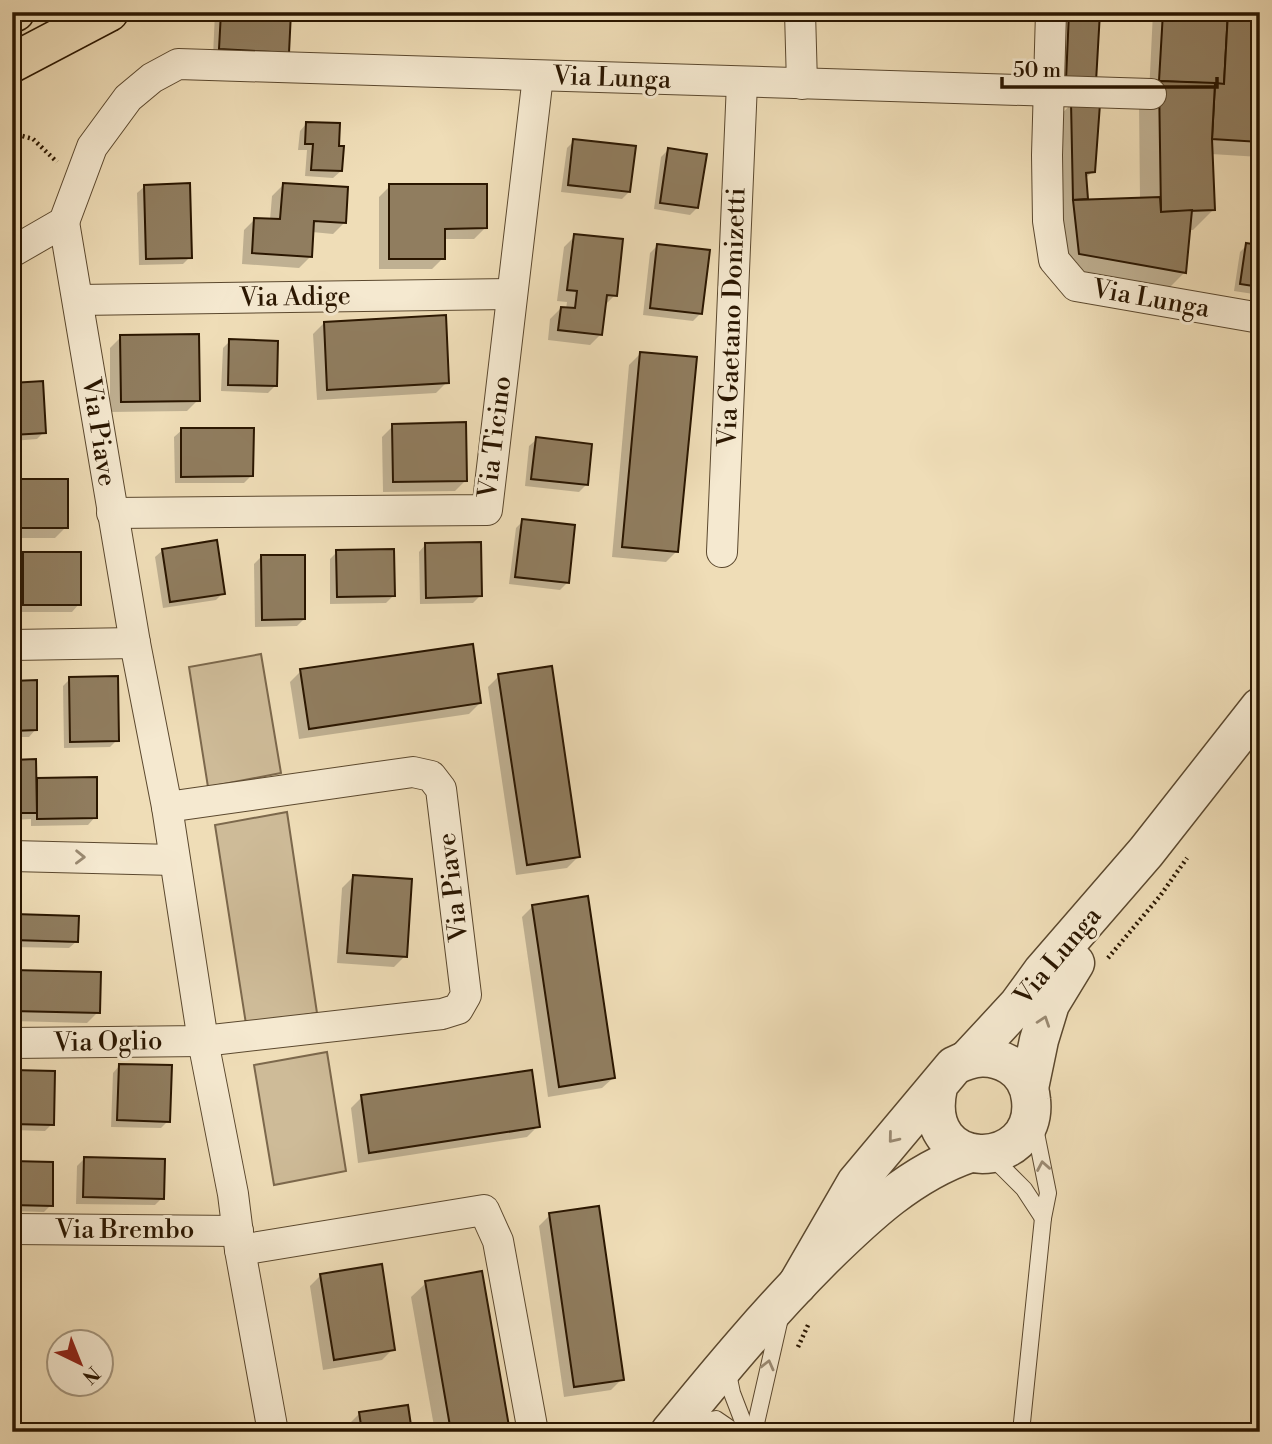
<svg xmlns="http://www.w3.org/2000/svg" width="1272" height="1444" font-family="'Libre Bodoni',serif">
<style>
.green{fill:#cebb98;stroke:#7c684c;stroke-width:2}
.shadow{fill:#0003}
.building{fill:#907d5f;stroke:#2a1600;stroke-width:2}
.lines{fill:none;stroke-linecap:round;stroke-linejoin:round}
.service-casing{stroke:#5b482e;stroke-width:18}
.minor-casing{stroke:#5b482e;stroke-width:32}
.tertiary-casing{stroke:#5b482e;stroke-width:41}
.trunk-casing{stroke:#2a1600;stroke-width:41}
.path{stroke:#2a1600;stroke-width:4.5;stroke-dasharray:2 3.5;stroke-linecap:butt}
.service{stroke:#f5e9d0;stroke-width:16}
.minor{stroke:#f5e9d0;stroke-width:30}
.tertiary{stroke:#f5e9d0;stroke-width:38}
.trunk{stroke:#efddb7;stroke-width:38}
.oneway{stroke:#9a8a72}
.labels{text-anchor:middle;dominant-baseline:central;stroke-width:6;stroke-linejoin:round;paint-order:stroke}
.street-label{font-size:26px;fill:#2a1600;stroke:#f5e9d0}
</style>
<rect width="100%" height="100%" fill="#efddb7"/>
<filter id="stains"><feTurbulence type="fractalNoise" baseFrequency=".00286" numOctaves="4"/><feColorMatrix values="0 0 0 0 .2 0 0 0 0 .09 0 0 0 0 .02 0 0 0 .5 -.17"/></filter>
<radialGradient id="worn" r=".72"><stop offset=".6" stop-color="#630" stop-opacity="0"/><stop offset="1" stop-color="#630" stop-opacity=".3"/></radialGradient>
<g class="green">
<polygon points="261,654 281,773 208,787 189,667"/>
<polygon points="287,812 317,1013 246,1024 215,825"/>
<polygon points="327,1052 346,1171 274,1185 254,1065"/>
</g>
<g class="shadow">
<polygon points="215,12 289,12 287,52 213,56"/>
<polygon points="1063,12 1098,12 1094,81 1060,87"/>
<polygon points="1153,12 1260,12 1260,157 1211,154 1214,209 1193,230 1188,230 1185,272 1164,293 1059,274 1051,125 1071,104 1093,171 1085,179 1086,201 1140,200 1139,104 1149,94"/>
<polygon points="307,123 337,147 341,171 333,178 305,176 307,150 298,150 300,131"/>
<polygon points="574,141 629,192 622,199 561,192 567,148"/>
<polygon points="668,150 697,208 690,215 654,209 661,157"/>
<polygon points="283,185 344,223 333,234 312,232 310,257 299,268 242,264 244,230 255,219 270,220 272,196"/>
<polygon points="145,186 190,257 183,264 139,265 137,193"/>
<polygon points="390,186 485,228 474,239 443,239 443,258 432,269 379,269 379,197"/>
<polygon points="575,236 615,295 604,306 601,334 590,345 548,340 550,319 561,308 566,309 567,302 557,301 564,247"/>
<polygon points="1247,245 1260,246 1260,295 1234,291 1240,252"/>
<polygon points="657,246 701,313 693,321 643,315 650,253"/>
<polygon points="324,323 447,382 436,393 317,400 313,334"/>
<polygon points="121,337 198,400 187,411 110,412 110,348"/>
<polygon points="230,341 275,386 268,393 221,391 223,348"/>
<polygon points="640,354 677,551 666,562 612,557 629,365"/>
<polygon points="12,384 44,432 37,439 12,441"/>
<polygon points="393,426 466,480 455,491 383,492 382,437"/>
<polygon points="182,430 252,475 244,483 175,483 174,437"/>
<polygon points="537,439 586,485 579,492 525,486 529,446"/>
<polygon points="12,481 66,527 55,538 12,538"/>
<polygon points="523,521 567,583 560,590 509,584 516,528"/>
<polygon points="426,544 480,596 473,603 420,604 419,552"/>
<polygon points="163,550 223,593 216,600 163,608 155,557"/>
<polygon points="337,552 393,596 386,603 330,604 330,559"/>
<polygon points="24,554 79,604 72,612 16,612 17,561"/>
<polygon points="261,557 304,619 297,626 255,627 254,564"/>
<polygon points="301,671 480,703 469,714 299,739 290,682"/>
<polygon points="499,676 578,857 567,868 516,875 488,687"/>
<polygon points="70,679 117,740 110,747 64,748 63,686"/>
<polygon points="12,682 36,729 29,737 12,737"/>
<polygon points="12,762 35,780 95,779 95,817 88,825 31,826 31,819 12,820"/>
<polygon points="353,877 405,956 394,967 337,963 342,888"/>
<polygon points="533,906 613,1078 602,1088 548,1097 522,917"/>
<polygon points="15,916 77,941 69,948 12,947 12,919"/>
<polygon points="12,971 98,1012 87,1023 12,1021"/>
<polygon points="120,1065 168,1121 161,1128 111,1127 113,1073"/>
<polygon points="12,1071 52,1124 45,1131 12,1130"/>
<polygon points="362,1097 538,1126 527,1137 358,1163 351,1108"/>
<polygon points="84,1159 162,1198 155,1205 76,1204 77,1166"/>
<polygon points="12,1162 51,1205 44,1212 12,1211"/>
<polygon points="550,1215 622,1379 611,1390 564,1397 539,1226"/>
<polygon points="321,1275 393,1349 382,1360 323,1370 310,1286"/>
<polygon points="426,1283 508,1432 435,1432 411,1297"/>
<polygon points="359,1414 410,1432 349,1432 348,1425"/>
</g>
<g class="building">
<polygon points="221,12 291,12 289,53 219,49"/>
<polygon points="1069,12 1100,12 1096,82 1066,80"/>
<polygon points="1163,12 1228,12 1224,84 1159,81"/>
<polygon points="1228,12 1260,12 1260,142 1212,139 1215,83 1224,84"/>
<polygon points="1159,81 1215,83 1212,139 1215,210 1161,212"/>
<polygon points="1071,102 1100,104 1095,172 1086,173 1088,199 1073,200"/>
<polygon points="306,122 340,123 339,146 344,146 342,171 311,170 313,144 305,144"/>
<polygon points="573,139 636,146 630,192 568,185"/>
<polygon points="668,148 707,154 698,208 660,203"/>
<polygon points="190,183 192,258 146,259 144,185"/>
<polygon points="283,183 348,187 346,223 314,221 312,257 252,253 254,218 280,219"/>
<polygon points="389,184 487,184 487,228 445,229 445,259 389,259"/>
<polygon points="1160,197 1161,212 1192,210 1186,273 1079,254 1073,200"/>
<polygon points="574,234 623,239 617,296 607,295 602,335 558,330 561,307 575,308 577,291 567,290"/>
<polygon points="1246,243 1260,245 1260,287 1240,284"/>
<polygon points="657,244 710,250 702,314 650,308"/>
<polygon points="446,315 449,383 327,390 324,322"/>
<polygon points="199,334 200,401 121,402 120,335"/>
<polygon points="229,339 278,341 277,386 228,385"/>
<polygon points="640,352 697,357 678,552 622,547"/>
<polygon points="43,381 46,433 12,435 12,383"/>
<polygon points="466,422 467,481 393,482 392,424"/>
<polygon points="181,428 254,428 253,476 181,477"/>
<polygon points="536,437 592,444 588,485 531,479"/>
<rect x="12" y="479" width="56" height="49"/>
<polygon points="522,519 575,525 569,583 515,577"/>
<polygon points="217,540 225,594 170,602 162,549"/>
<polygon points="481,542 482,596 426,598 425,543"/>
<polygon points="394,549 395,596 337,597 336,550"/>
<rect x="23" y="552" width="58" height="53"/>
<polygon points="261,555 305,555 305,619 262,620"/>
<polygon points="473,644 481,703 309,729 300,669"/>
<polygon points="552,666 580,857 527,865 498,674"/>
<polygon points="118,676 119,741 70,742 69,677"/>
<polygon points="37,680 37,730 12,731 12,681"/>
<polygon points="36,759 37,813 12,813 12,760"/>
<polygon points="97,777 97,818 37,819 37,778"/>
<polygon points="353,875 412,879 407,957 347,953"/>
<polygon points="588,896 615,1078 559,1087 532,905"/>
<polygon points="14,914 79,916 78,942 13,940"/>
<polygon points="12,970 101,972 100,1013 12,1011"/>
<polygon points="119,1064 172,1065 170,1122 117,1120"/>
<polygon points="12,1070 55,1071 54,1125 12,1124"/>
<polygon points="532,1070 540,1127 369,1153 361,1095"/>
<polygon points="84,1157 165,1159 164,1199 83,1197"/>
<polygon points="12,1161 53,1162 53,1206 12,1205"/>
<polygon points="599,1206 624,1380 574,1387 549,1213"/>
<polygon points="382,1264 395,1350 334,1360 320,1274"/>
<polygon points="482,1271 510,1432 451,1432 425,1281"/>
<polygon points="12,1286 18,1286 16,1352 12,1352"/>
<polygon points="408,1405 412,1432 362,1432 359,1412"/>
</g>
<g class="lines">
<g class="service-casing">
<g id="service">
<polyline points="991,1156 1024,1189 1043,1218"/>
<polyline points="727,1369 732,1393 747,1432"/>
<polyline points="685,1425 716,1419 735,1432"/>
<polyline points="754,1432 780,1318"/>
<polyline points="1021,1432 1043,1218 1048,1193 1034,1123"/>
</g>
</g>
<g class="minor-casing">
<g id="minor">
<polyline points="800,12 802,84"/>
<polyline points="1051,12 1047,155 1048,221 1054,260 1076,286 1260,318"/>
<polyline points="64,222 135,643 167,807 203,1041 233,1194 240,1250 273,1432"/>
<polyline points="12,252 64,222 92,147 128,98 152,78 178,64 1151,94"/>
<polyline points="78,300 512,294"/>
<polyline points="112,513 487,510 538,76"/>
<polyline points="722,552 742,83"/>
<polyline points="12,645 135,643"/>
<polyline points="12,856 174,860"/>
<polyline points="12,1043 203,1041 442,1014 458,1009 466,995 441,789 431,776 413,772 167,807"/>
<polyline points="12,1229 238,1231"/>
<polyline points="240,1250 484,1210 498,1241 533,1432"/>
</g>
</g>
<g class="tertiary-casing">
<g id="tertiary">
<polyline points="968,1059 1018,1005 1042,972 1146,852 1260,707"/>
<polyline points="1029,1088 1039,1040 1050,1004 1075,963"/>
<path d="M797,1285l59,-102 98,-117c19,-10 36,-12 56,-1 12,7 20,21 21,35 8,72 -113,76 -93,-13"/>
<path d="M670,1432c49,-60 98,-119 153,-174 44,-43 88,-85 147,-105"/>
</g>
</g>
<g class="trunk-casing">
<g id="trunk">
<polyline points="12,13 15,12"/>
<polyline points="12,63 109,12"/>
</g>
</g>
<g class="path">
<polyline points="12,133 33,139 57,162"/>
<polyline points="1108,958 1160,896 1187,858"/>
<polyline points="798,1347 809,1323"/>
</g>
<use href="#service" class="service"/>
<use href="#minor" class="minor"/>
<use href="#tertiary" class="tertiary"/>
<use href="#trunk" class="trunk"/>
</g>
<defs><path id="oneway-chevron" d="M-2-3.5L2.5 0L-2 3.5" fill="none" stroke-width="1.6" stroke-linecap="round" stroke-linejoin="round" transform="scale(1.75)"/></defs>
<g class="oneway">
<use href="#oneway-chevron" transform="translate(80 857) rotate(1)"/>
<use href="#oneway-chevron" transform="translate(1044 1021) rotate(-71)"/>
<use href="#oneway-chevron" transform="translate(893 1138) rotate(129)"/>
<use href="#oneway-chevron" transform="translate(1043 1166) rotate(-100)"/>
<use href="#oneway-chevron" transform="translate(768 1365) rotate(-76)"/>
</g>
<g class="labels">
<g class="street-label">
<text transform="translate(612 78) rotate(2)">Via Lunga</text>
<text transform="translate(295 297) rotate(-1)">Via Adige</text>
<text transform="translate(1151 299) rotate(10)">Via Lunga</text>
<text transform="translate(732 317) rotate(-88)">Via Gaetano Donizetti</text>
<text transform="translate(99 432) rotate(81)">Via Piave</text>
<text transform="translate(495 437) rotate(-83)">Via Ticino</text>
<text transform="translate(453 887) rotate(-97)">Via Piave</text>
<text transform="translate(1058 956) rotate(-50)">Via Lunga</text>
<text transform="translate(108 1042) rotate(-1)">Via Oglio</text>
<text x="125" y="1230">Via Brembo</text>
</g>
</g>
<rect width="1272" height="1444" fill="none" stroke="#efddb7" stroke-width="42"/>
<rect x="14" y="14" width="1244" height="1416" fill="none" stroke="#2a1600" stroke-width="3.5"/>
<rect x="21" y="21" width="1230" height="1402" fill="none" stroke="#2a1600" stroke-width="2"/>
<g transform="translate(80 1363) rotate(137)"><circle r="33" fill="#f5e9d0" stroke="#a4957d" stroke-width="2"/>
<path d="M0-5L12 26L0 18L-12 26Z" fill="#8f2418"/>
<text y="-10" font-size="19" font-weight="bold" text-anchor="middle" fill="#2a1600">N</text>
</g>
<path d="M1002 77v10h215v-10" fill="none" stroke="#2a1600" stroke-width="3.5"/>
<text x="1013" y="77" font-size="21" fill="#2a1600" stroke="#f5e9d0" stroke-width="5" paint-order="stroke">50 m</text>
<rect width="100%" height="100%" filter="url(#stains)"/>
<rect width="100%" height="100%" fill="url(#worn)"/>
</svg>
